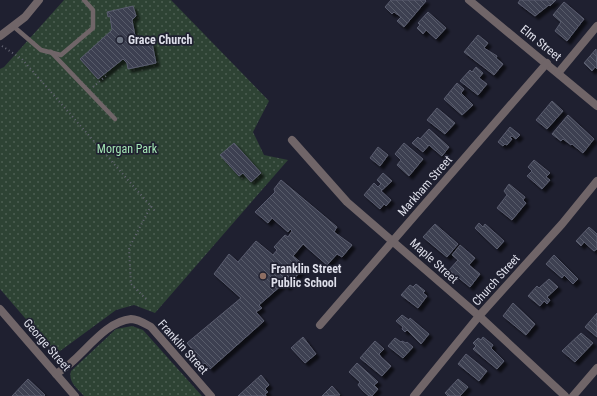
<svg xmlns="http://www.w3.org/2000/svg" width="597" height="396" font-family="'Roboto Condensed',sans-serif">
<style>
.park{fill:url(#park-dots)}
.building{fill:url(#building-back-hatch);stroke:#5a5d6f;filter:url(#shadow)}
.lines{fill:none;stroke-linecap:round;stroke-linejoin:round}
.path{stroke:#656674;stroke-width:2;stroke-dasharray:1 3;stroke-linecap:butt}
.service{stroke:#706568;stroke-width:4.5}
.minor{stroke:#706568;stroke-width:8}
.tertiary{stroke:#706568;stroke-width:8}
.worship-dot{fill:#6b7280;stroke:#1f2030;stroke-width:1.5}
.education-dot{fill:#8d6e63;stroke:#1f2030;stroke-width:1.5}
.labels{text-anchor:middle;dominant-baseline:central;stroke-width:3.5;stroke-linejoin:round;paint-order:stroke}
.poi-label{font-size:12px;font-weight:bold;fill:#dedfea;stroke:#1f2030;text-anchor:start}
.street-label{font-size:12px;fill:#dedfea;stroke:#1f2030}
.park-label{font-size:12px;fill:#a3e4b4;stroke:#1f2030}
</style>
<defs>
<pattern id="park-dots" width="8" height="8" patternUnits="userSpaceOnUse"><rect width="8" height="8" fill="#2e4334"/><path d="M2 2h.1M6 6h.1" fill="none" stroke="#4c5e52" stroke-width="1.8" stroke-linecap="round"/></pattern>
<pattern id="building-back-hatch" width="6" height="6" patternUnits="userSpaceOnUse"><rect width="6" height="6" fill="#3e4051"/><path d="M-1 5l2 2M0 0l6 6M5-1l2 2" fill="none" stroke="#595b6a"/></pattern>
<filter id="shadow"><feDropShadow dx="3.5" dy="3.5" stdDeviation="1" flood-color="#0009"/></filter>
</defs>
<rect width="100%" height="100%" fill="#1f2030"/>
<g class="park">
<polygon points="64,0 171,0 269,101 253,132 264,155 288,160 155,313 134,305 116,310 56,354 0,289 0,69 4,67"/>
<path d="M132,326l11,4 59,66h-118c-7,-8 -16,-14 -13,-25l45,-42z"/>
</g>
<g class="building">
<polygon points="391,0 425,0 426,1 404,27 397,21 401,17 394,12 392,14 385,7"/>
<polygon points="520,0 556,0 550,6 549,5 535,16 518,3"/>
<polygon points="564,2 584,19 567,41 555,31 561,22 553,15"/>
<polygon points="133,6 136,16 132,20 135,36 143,45 152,43 156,63 128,69 127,63 123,59 98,79 80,59 112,30 110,16 108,17 107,12"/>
<polygon points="428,12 446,28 436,39 426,30 423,34 417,28 420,25 418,23"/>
<polygon points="478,35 488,43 484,48 497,56 496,58 503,64 494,75 464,52"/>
<polygon points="596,49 597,69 595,67 592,71 584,63"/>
<polygon points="476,67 483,73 479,78 487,84 478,95 460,81 470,70 472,72"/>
<polygon points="457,83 464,89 461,93 473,105 462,115 444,99"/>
<polygon points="552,101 563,111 547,129 536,120"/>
<polygon points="437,108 455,123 445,134 427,120"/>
<polygon points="568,115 594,139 583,153 572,144 571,145 563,139 561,141 552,134"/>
<polygon points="510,127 520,135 516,139 512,136 510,137 512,139 507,145 505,144 503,146 498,142"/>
<polygon points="429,129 449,147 442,156 429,145 423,152 412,143 418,137 420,139"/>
<polygon points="234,143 261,173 251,182 243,173 239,176 220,155"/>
<polygon points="404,143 423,159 409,176 397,165 401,160 395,154"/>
<polygon points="378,147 388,155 380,166 370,158"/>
<polygon points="534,160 550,173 546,177 550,180 542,189 527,176 532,171 528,167"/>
<polygon points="383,173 392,181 381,191 391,200 386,206 384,204 380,209 364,195 374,183 378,187 381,184 377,180"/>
<polygon points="281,180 337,227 334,232 352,245 342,257 337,254 327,265 303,244 293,256 305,266 287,287 283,284 259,305 262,308 256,312 264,321 210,369 205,363 201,366 193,357 196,354 187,343 241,298 214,274 229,254 238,262 256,241 273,255 277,250 274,247 285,235 288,237 292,231 290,229 288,232 272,218 268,223 255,212 275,192 274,189"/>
<polygon points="509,184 525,197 523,200 526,203 512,220 497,208 507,195 504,191"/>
<polygon points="479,223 483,227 485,224 504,241 497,249 475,228"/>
<polygon points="435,224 458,244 447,257 423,237"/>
<polygon points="589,227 597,234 597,249 594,251 584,242 581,246 576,241"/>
<polygon points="460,245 475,258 469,265 480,274 470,287 449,270 458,260 452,255"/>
<polygon points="554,255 578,279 573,284 564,275 562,278 546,264"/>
<polygon points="549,279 558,287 547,297 550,300 547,304 544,301 540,306 528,296 537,286 539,288"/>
<polygon points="416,284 425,291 423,293 427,296 418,308 401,295 410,285 413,287"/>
<polygon points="513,303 535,324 526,335 503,316"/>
<polygon points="597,313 597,337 585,327"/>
<polygon points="402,315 409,320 410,318 429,334 421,344 407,330 405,332 402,329 403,327 396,321"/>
<polygon points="581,333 593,343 575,362 562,351"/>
<polygon points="303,337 316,354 305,363 291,348"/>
<polygon points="483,337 493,345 491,348 504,361 497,369 473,349 476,346 473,343 478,338 481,340"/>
<polygon points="395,338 401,342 402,341 406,343 407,342 413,347 403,358 388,346"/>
<polygon points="375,341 384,349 379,354 381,357 391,366 382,376 360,358"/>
<polygon points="466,354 487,371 479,381 458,364"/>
<polygon points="357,363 378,382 374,385 378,389 372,396 369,396 363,391 358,385 360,382 349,372"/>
<polygon points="261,375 269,385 265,389 268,392 265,394 266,396 238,396"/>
<polygon points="28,379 45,395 44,396 12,396"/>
<polygon points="458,379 468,387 460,396 448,396 445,393"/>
<polygon points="332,386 340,395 322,396"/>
</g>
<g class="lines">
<g class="path">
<polyline points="2,46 22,59 156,212"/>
<polyline points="93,87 107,75"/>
<polyline points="146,299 131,284 129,248 151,206"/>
</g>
<g class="service">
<polyline points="13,26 41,50 61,55 93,28 93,10 84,0"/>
<polyline points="51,52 115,119"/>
</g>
<g class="minor">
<polyline points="469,0 597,106"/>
<polyline points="559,72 597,26"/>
<polyline points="292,140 347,202 479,316 565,396"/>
<polyline points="0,309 75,396"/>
<polyline points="320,325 547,63"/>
<path d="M56,374c6,-4 12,-8 17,-13 16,-14 35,-40 58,-42 7,0 13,4 20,8l60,69"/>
</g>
<g class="tertiary">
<polyline points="0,36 25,17 39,0"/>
<polyline points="414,396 479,316 562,224 597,181"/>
<polyline points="573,396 597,368"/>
</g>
</g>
<circle class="worship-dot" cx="120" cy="40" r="4"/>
<circle class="education-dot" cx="263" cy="276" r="4"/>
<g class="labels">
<g class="poi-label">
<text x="128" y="40">Grace Church</text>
<text x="271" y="269">Franklin Street<tspan x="271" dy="14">Public School</tspan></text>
</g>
<g class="street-label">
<text transform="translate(541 43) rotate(39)">Elm Street</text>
<text transform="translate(425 186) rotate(-49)">Markham Street</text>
<text transform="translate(434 261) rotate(42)">Maple Street</text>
<text transform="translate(496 280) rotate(-48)">Church Street</text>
<text transform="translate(47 345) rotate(49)">George Street</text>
<text transform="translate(183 347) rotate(48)">Franklin Street</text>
</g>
<g class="park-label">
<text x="127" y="149">Morgan Park</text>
</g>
</g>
</svg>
